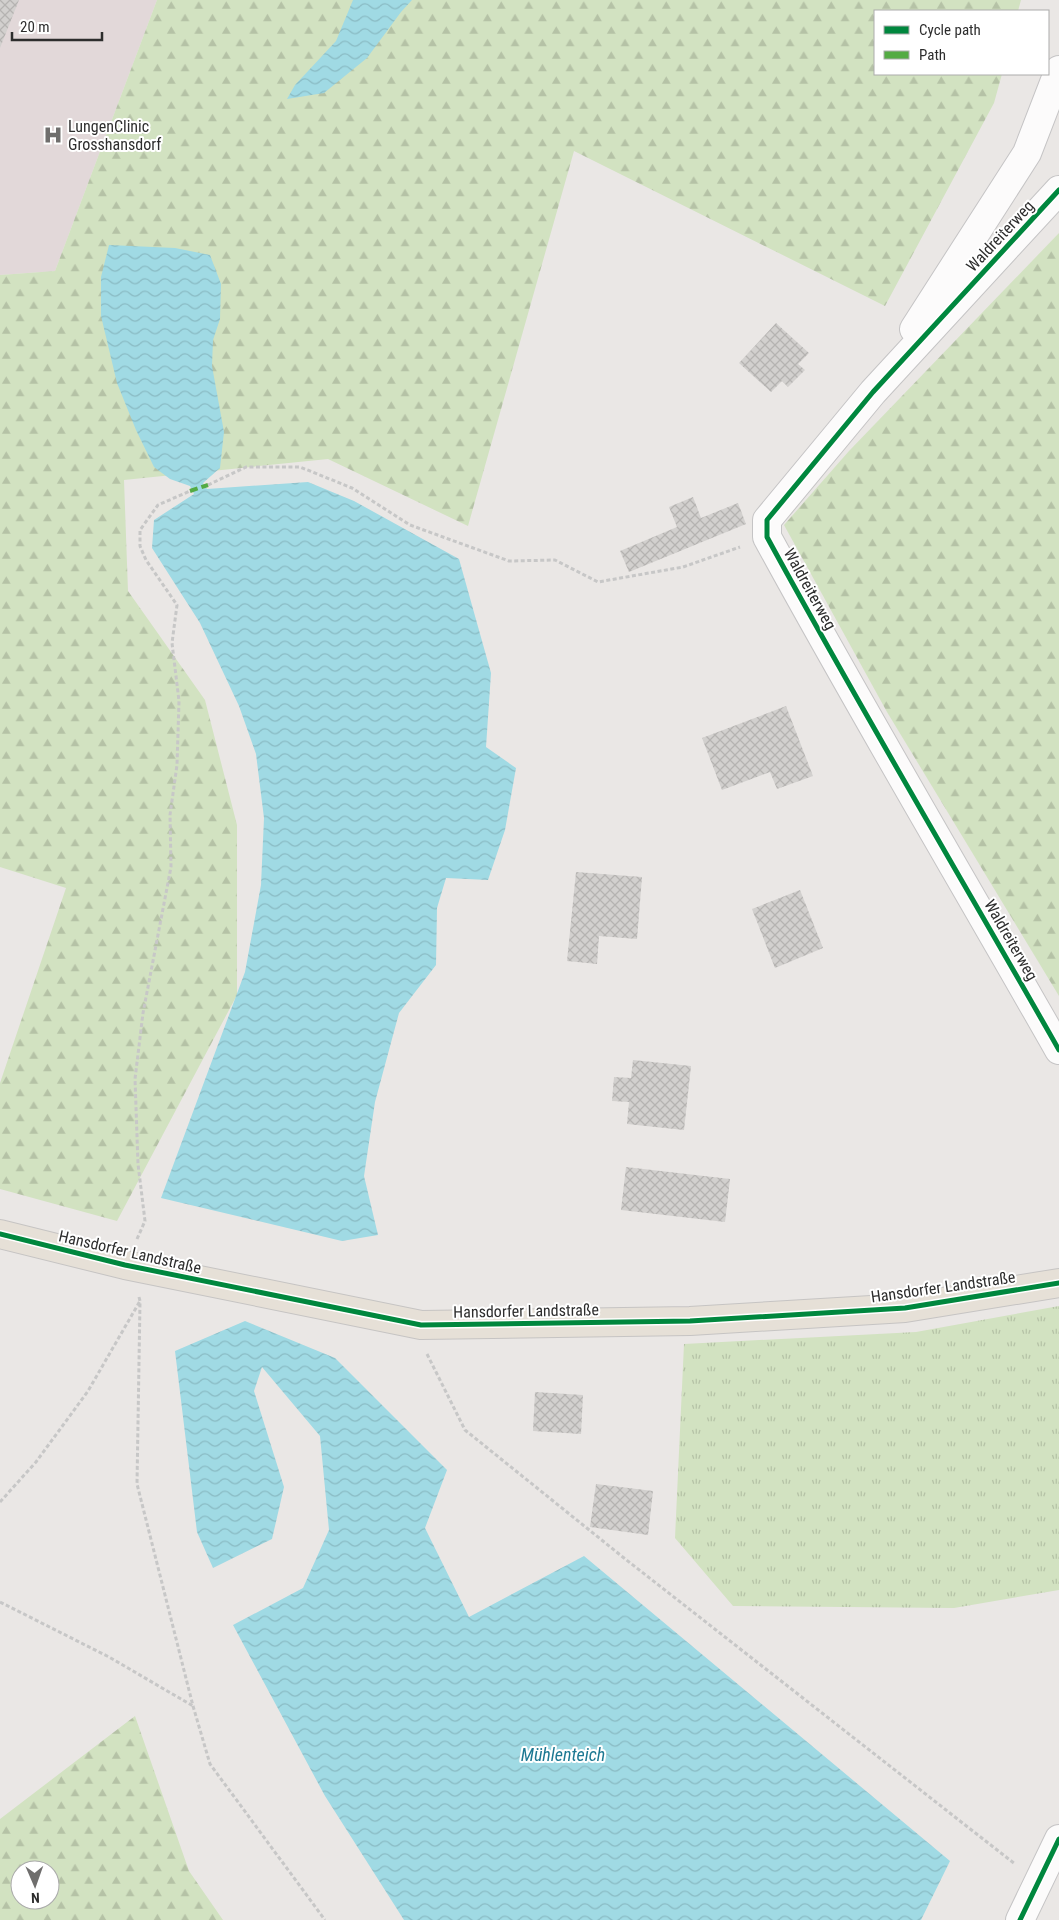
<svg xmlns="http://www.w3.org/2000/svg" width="1059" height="1920" font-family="'Roboto Condensed',sans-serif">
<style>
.medical{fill:#e2d8d9}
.grass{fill:url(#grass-tufts)}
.forest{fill:url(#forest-firs);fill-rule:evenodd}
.water{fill:url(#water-waves)}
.building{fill:url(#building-cross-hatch)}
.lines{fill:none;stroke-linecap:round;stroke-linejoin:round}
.minor-casing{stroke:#c5c4c5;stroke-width:30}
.major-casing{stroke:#c6c4c3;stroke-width:30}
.path{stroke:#c7c7c7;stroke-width:3;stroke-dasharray:4 2.5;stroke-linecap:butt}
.minor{stroke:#fcfbfb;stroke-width:28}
.major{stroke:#e6e0d7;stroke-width:28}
.quiet{stroke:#54ab44;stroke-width:4;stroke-dasharray:8 4;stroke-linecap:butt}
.cycleway-casing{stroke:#fff;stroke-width:8}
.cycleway{stroke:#00873e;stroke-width:5}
.labels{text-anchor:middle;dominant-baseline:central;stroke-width:4;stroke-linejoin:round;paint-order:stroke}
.poi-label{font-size:16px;fill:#2d2d2d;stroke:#fff;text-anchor:start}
.street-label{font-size:16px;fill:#2d2d2d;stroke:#fff}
.water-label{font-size:18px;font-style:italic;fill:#1d7892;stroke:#fff}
</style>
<defs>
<pattern id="grass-tufts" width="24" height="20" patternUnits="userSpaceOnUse" patternTransform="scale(1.25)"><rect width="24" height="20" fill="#d2e2c1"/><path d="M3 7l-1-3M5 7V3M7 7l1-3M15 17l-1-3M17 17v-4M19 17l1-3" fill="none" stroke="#b5c2a6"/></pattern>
<pattern id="forest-firs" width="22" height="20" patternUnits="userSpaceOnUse" patternTransform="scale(1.25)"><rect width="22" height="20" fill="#d2e2c1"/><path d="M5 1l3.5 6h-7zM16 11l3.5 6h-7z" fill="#b5c2a6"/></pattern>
<pattern id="water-waves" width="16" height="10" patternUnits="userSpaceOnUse" patternTransform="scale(1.25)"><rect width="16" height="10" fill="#a0dae4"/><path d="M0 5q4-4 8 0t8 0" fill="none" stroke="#8abbc4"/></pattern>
<pattern id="building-cross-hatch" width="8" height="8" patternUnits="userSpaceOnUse" patternTransform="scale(1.25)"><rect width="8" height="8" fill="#d2d0ce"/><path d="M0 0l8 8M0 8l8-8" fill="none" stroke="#b5b3b1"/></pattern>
</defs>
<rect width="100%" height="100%" fill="#eae7e5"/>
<polygon class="medical" points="0,0 157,0 55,271 0,275"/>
<polygon class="grass" points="1059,1306 1059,1590 954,1608 733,1606 675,1538 684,1344 916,1332"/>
<g class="forest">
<polygon points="157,0 1021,0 1018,11 875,11 875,74 1002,74 994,103 885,306 574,151 468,526 328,459 124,480 128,591 205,700 237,825 237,995 117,1221 0,1189 0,1083 66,888 0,867 0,275 55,271"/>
<polygon points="1059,233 1059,996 887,712 784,525 849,451"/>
<path d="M135,1716l54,155 34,49h-223v-101zM20,1870h30v30h-30z"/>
</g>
<g class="water">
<polygon points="353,0 412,0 401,12 367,58 324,93 287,99 295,85 336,41"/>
<polygon points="109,245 175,248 210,255 221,284 220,319 213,340 212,366 224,432 220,468 203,483 207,489 308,482 354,501 459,559 491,673 486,747 516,768 505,830 488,880 446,878 437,908 436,965 399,1013 375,1102 364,1176 378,1235 342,1241 161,1198 245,972 261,885 264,818 256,754 239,706 200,623 152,548 154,520 194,494 190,486 170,479 154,467 136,430 117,383 101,316 101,277"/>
<polygon points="245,1321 335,1358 447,1470 425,1528 469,1617 584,1556 950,1861 921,1920 404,1920 325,1796 233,1625 303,1588 329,1530 320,1436 262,1367 254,1391 284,1487 272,1539 213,1568 197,1532 175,1351"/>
</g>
<g class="building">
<polygon points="0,0 19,0 0,48"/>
<polygon points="776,323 809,353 798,364 805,370 788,387 782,381 771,392 739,363"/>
<polygon points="693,497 701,518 738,503 746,524 629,572 620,551 677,527 669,507"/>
<polygon points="786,706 813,776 777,789 770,772 722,790 702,738"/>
<polygon points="576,872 642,877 637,939 599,936 597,964 567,961"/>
<polygon points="800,890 823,948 775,968 752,909"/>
<polygon points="633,1060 691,1066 684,1130 627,1124 629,1102 612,1101 614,1077 631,1078"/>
<polygon points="626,1167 730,1179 725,1222 621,1210"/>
<polygon points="535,1392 583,1395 581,1434 533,1431"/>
<polygon points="596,1484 653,1491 648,1535 590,1527"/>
</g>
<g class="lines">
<g class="minor-casing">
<g id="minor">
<path d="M1059,190l-186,202 -106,128v17c94,173 195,342 292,513"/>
<polyline points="914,329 1027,153 1059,70"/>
<polyline points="1020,1920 1059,1839"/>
</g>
</g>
<g class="major-casing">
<polyline id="major" points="0,1234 125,1265 421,1325 690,1321 905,1308 1059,1283"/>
</g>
<g class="path">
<polyline points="208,485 246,467 300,467 352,488 410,525 509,561 555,560 598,582 683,567 740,547"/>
<polyline points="137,1239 145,1221 138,1164 135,1079 143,1013 171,867 170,815 177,765 179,701 172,643 177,605 146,560 140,546 140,530 158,505 190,491"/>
<polyline points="139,1297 140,1301 137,1484 193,1706 210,1764 325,1920"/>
<polyline points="427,1354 465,1430 624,1558 1015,1864"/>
<polyline points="0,1502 36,1462 88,1391 140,1301"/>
<polyline points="0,1602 109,1657 193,1706"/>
</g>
<use href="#minor" class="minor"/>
<use href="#major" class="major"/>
<polyline class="quiet" points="190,491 208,485"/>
<g class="cycleway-casing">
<g id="cycleway">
<path d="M1059,190l-186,202 -106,128v17c94,173 195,342 292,513"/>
<polyline points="0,1234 125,1265 421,1325 690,1321 905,1308 1059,1283"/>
<polyline points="1020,1920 1059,1839"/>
</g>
</g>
<use href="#cycleway" class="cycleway"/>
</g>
<defs>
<g id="hospital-bare" transform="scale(1.5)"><path d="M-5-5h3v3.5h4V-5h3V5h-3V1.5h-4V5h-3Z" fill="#6f6e6d" stroke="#fff" stroke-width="2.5" paint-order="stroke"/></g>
</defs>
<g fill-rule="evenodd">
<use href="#hospital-bare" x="53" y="135"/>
</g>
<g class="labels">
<g class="poi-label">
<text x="68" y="126">LungenClinic<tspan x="68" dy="18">Grosshansdorf</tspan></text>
</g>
<g class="street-label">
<text transform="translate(1000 236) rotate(-47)">Waldreiterweg</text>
<text transform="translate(810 589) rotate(61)">Waldreiterweg</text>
<text transform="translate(1011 940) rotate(60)">Waldreiterweg</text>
<text transform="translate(130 1252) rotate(13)">Hansdorfer Landstraße</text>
<text transform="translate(943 1287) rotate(-8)">Hansdorfer Landstraße</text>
<text transform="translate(526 1311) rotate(-1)">Hansdorfer Landstraße</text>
</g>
<g class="water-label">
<text x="563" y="1754">Mühlenteich</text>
</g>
</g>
<rect x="874" y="10" width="175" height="65" fill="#ffffff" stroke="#ababab"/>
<rect x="884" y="26" width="25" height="8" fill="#00873e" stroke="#ababab"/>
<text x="919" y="35" font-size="15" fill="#2d2d2d">Cycle path</text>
<rect x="884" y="51" width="25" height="8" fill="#54ab44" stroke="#ababab"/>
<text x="919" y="60" font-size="15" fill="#2d2d2d">Path</text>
<g transform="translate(35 1885) rotate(178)"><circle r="24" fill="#ffffff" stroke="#ababab"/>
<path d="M0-4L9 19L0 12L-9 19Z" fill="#6f6e6d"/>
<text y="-8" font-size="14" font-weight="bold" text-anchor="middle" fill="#2d2d2d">N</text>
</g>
<path d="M12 32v8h90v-8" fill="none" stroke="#2d2d2d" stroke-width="2.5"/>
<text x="20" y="32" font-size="15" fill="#2d2d2d" stroke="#ffffff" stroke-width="4" paint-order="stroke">20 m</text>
</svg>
